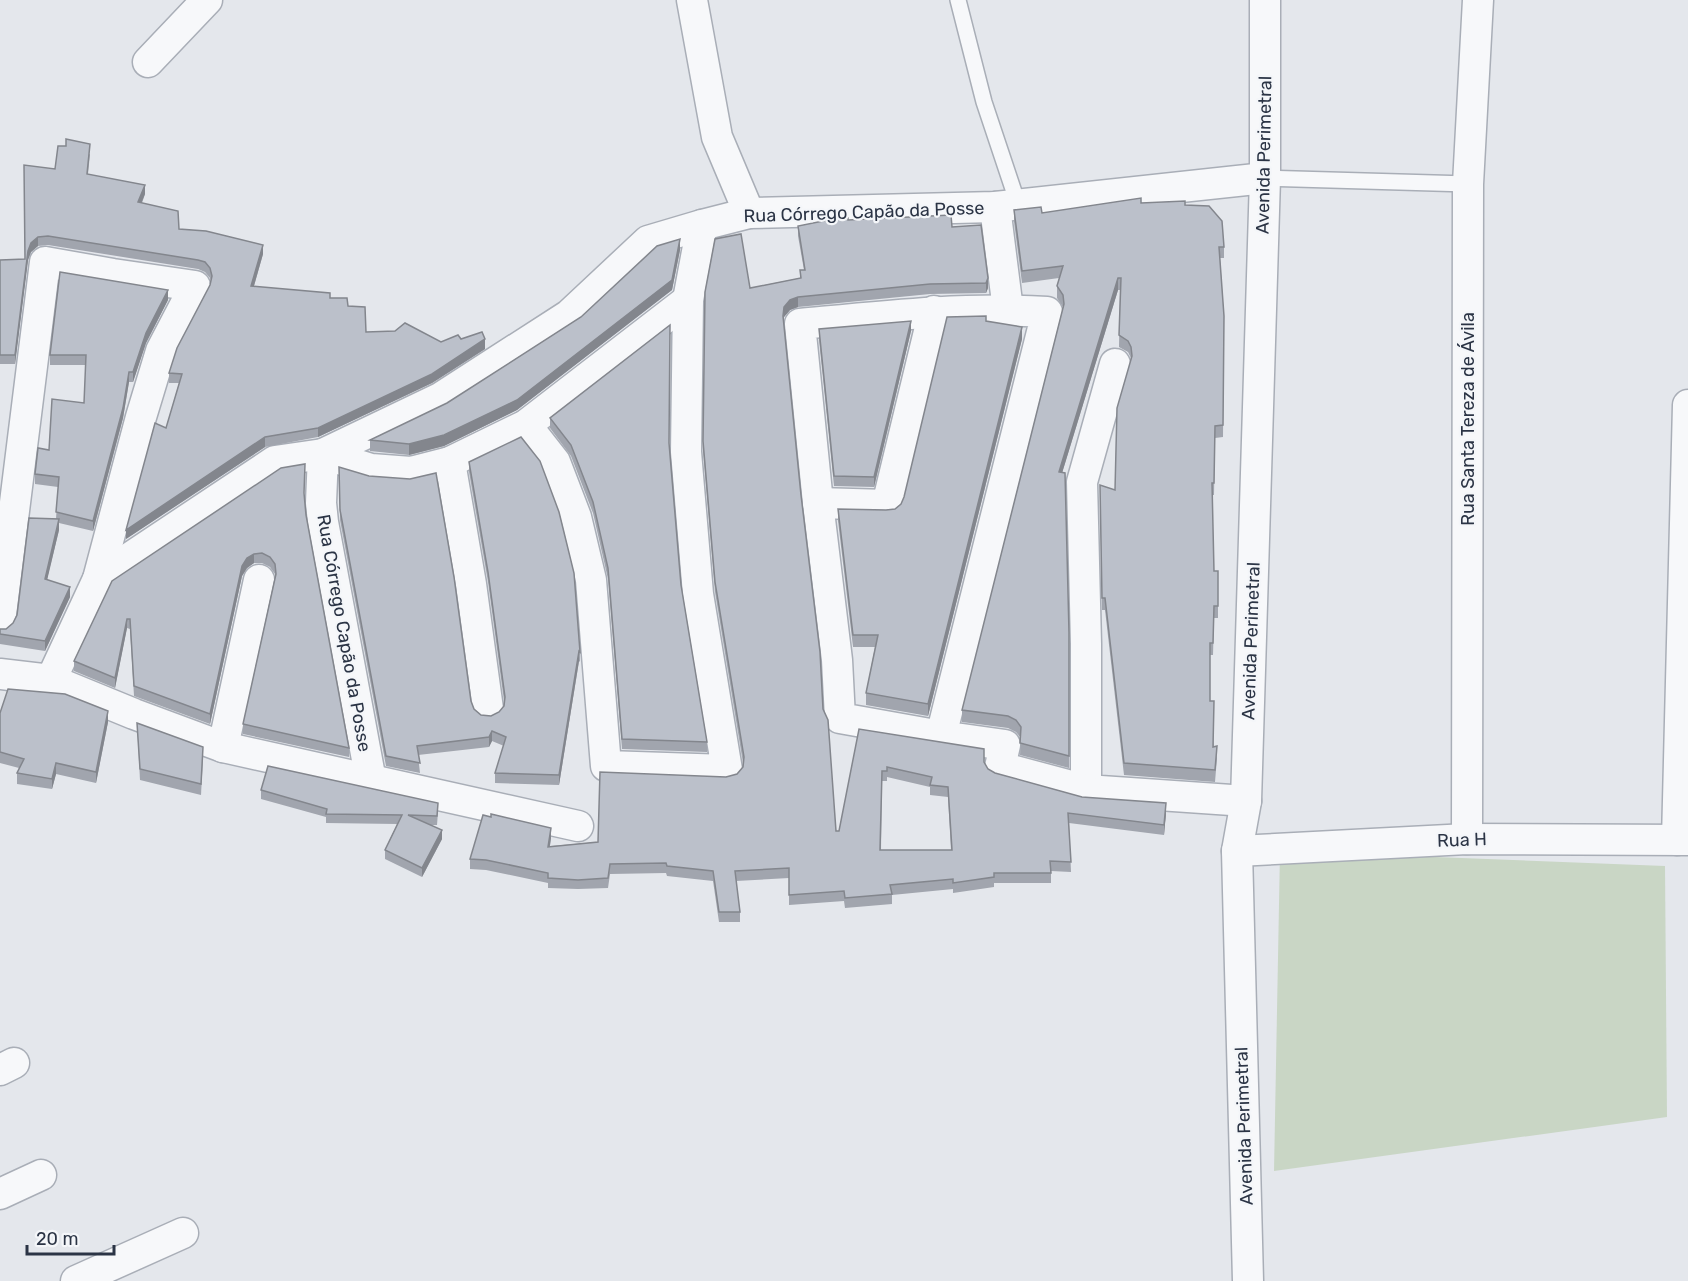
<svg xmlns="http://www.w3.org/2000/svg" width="1688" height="1281" font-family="Rubik,sans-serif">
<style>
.green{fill:#c9d6c5}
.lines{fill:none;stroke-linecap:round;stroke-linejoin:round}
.service-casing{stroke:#a9aeb7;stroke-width:18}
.minor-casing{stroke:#a9aeb7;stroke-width:33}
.service{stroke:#f7f8fa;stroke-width:15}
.minor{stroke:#f7f8fa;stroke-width:30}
.wall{fill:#a1a5ae;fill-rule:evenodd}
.shaded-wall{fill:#83868d}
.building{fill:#bbc0ca;stroke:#83868d;stroke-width:1.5;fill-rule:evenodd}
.labels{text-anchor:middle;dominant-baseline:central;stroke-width:4.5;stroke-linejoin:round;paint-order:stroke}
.street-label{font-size:18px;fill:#2b3445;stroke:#f4f6f9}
</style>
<rect width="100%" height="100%" fill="#e4e7ec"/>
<polygon class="green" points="1280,851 1665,866 1667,1117 1274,1171"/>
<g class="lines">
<g class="service-casing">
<g id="service">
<polyline points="958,0 984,102 1018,204"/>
<polyline points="1265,178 1468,184"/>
</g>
</g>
<g class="minor-casing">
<g id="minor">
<polyline points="692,0 717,137 749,213"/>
<polyline points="148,62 207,0"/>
<polyline points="995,207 1008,310"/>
<polyline points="1115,364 1082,482 1086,644 1086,790 1246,801"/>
<polyline points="526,425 555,462 576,517 591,580 606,766 727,770 698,594 686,452 688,300 702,225"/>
<polyline points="450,462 471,584 488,709"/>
<polyline points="818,503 887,505 934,311"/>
<polyline points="0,623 45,262 113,274 195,286 161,351 141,417 98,579"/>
<polyline points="0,674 51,680 134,714 223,747 578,826"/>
<polyline points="51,680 98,579 275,461 323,454 371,469 411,472 450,462 526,425 688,300"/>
<path d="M941,736l106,-424c-84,-5 -163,4 -247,12l18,179 19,157 3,58 101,18 64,9 -5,22 86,23"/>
<polyline points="223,747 259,580"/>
<polyline points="371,781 323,522 321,503 323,454 440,398 569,315 648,241 702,225 749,213 995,207 1265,178"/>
<polyline points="1467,839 1468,184 1478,0"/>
<polyline points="1677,840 1688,405"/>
<polyline points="1237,851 1467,839 1688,840"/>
<polyline points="0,1070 14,1063"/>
<polyline points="0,1194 41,1175"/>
<polyline points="76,1281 183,1233"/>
<polyline points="1248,1281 1237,851 1246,801 1265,178 1265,0"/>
</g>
</g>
<use href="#service" class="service"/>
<use href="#minor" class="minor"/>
</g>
<g class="wall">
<polygon points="90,154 88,174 145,194 142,203 179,229 263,254 254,286 330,298 348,306 366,332 441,342 461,339 485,349 432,383 318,437 265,447 126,539 166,428 179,383 169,383 169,373 210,285 211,281 210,278 205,272 198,269 48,245 38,246 31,252 28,260 15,364 0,364 0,260 25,259 55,169"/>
<polygon points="1141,203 1185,205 1224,247 1224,258 1220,258 1224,316 1223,437 1215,438 1214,495 1212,495 1214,571 1218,606 1218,618 1214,618 1213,655 1210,655 1210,701 1214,747 1217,758 1215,782 1124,775 1105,610 1102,610 1100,496 1115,490 1131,358 1128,352 1119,347 1120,290 1118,290 1062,473 1069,632 1069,768 1020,755 1021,738 1016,732 1008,728 962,722 962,710 1063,307 1057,298 1057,286 1059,278 1022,283 1014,222 1014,210 1042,213"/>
<path d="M848,220l104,7 29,-2 7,63 -2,5 -56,1 -132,13 -8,3 -6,7 -1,5 40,387 13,122h3l20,-102 125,34 4,6 7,4 87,24 84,16 -2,22 -95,-12 2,49 -20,-1v12h-57v4l-41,6v-4l-61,6v9l-47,4 -1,-7 -55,4v-27l-53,3 4,31v10h-21l-6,-41 -46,-5 -1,-3 -56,1 -2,14 -30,1 -30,-1v-5l-62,-13 -16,-1v-10l21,-42 60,21 -1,8 48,-4 128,-65 11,-3 6,-7v-4l-28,-171 -12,-141 2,-159 45,-4 50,-10v-8h4l-6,-34v-10zM887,777l43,10v8l18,2 3,53h-70l1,-69h5z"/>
<polygon points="680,250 672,290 517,410 444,446 409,455 370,451 370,440 447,403 581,317"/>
<polygon points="168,300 146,343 133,382 129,382 123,418 93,531 59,523 59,530 47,579 70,597 45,651 0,644 0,629 6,629 13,623 56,519 58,487 35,484 35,474 49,450 84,403 86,365 50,365 50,355"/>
<polygon points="986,321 1022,339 928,716 866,705 866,693 875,647 853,647 838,521 838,509 886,510 895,509 901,504"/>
<polygon points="819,329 911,331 874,487 834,486 819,340"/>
<polygon points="550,418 669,444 681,585 707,742 707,752 622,749 608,579 593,513 571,456 550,428"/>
<polygon points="469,462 580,652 580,662 579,661 559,785 495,783 495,773 504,746 492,741 489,747 418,755 420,773 386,766 340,520 339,467 471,701 474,709 481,715 491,716 499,712 504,706 504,701 488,582 469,472"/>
<polygon points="304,495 306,515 349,748 349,757 243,734 243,724 275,576 275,574 270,567 262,563 254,563 247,568 242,576 210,724 134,696 130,629 127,628 115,688 74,671 74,661 112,581"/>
<polygon points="0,713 108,722 96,783 56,774 52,789 17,784 17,773 19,768 0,763"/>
<polygon points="137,723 203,758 201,795 140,780"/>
<polygon points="261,790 438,812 437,825 430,825 442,839 422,877 385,859 385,850 397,824 326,823 326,817 261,799"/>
</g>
<g class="shaded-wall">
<polygon points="145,185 145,194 138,211 138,202"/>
<polygon points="38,237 38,246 31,252 28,260 15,364 15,355 28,251 31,243"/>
<polygon points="680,239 680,250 672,290 517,410 444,446 409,455 409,444 444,435"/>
<polygon points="263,245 263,254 251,296 251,286"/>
<polygon points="988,278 988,288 986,293 986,283"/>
<polygon points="1118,278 1118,290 1059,483 1059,472"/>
<polygon points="168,290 168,300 146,343 133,382 133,372 146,333"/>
<polygon points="798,297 798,307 790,310 784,317 783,326 784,307 790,300"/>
<polygon points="911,321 911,331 874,487 874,477"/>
<polygon points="1022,327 1022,339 928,716 928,704"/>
<polygon points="485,339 485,349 432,383 318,437 318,428"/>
<polygon points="129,372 129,382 123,418 93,531 93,521"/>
<polygon points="265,437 265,447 126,539 126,530"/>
<polygon points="59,519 59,530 45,589 45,579"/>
<polygon points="254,554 254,563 247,568 242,576 210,724 210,714 242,566 247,558"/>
<polygon points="70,587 70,597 45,651 45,641"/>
<polygon points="127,619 127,628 115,688 115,678"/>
<polygon points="579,651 579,661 559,785 559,775"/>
<polygon points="108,711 108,722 96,783 96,772"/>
<polygon points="492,731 492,741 489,747 489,737"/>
<polygon points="56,763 56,774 52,789 52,779"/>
<polygon points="1166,803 1166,813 1164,835 1164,825"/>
<polygon points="551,828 551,838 548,857 548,847"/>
<polygon points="442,830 442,839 422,877 422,868"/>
</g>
<g class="building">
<polygon points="66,139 90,144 87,174 145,185 138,202 178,211 179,229 206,231 263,245 251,286 330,293 330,298 347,298 348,306 365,307 366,332 395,331 405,323 441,342 458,335 461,339 482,332 485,339 432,374 318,428 265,437 126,530 155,423 166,428 182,374 169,373 177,348 210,285 212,276 210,268 205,262 198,260 48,236 38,237 31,243 28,251 15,355 0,355 0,260 25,259 24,165 55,169 58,146 66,146"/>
<polygon points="1141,198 1141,203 1185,201 1185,205 1209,206 1222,221 1224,247 1219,247 1224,316 1223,425 1215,426 1214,483 1212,483 1214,571 1218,571 1218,606 1214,606 1213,643 1210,643 1210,701 1214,701 1213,747 1217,746 1215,770 1124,763 1105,598 1102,598 1100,485 1115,490 1117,408 1132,356 1131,347 1128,341 1119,335 1121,278 1118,278 1059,472 1065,473 1069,632 1069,756 1020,743 1021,727 1016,720 1008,716 962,710 1064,304 1063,295 1057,286 1063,266 1022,271 1014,210 1041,207 1042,213"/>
<path d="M951,215l1,12 29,-2 7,53 -2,5 -56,1 -132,13 -8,3 -6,7 -1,9 18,179 19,157 3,57 5,11 8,111h3l20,-102 125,20v13l4,7 7,4 87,24 84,6 -2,22 -96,-12 3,49 -21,-1 1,12h-57v4l-41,6v-4l-63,6 2,9 -47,4 -1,-7 -55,4v-27l-54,3 5,41h-21l-6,-41 -46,-5 -1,-3 -56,1 -2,14 -30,2 -30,-2v-5l-62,-13 -16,-1 13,-44 8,2v-3l60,14 -3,19 50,-5 2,-70 126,5 11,-3 6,-7 1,-10 -29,-175 -12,-141 2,-149 10,-53 26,-5 9,54 51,-10 -1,-8h5l-7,-44 40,-8h10v2zM887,767l45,10 -2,8 18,2 4,63h-72l2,-79h5z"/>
<polygon points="680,239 672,280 517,400 444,435 409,444 370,440 447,403 581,317 657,246"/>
<polygon points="60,272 168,290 146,333 133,372 129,372 123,408 93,521 56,512 59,477 35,474 38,448 49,450 52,399 84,403 86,355 50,355"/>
<polygon points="986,316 986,321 1022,327 928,704 866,693 878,635 853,635 838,509 886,510 895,509 901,504 904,497 947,317"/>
<polygon points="911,321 874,477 834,476 819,329"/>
<polygon points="670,325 669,443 681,585 707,742 622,739 608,568 593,502 571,445 550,418"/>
<polygon points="521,437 540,461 559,512 574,573 580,652 579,651 559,775 495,773 506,737 492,731 489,737 417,746 420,763 386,756 340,510 339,467 369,476 410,479 436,473 454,577 471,701 474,709 481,715 491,716 499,712 504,706 505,697 488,572 469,462"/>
<polygon points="305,464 304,493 306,515 349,748 243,724 276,574 275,564 270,557 262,553 254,554 247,558 242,566 210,714 134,686 130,619 127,619 115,678 74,661 112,581 281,468"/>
<polygon points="29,518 59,519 45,579 70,587 45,641 0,634 0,629 6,629 13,623 17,615"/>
<polygon points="8,689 65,694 108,711 96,772 56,763 52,779 17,773 24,759 0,752 0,713"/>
<polygon points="137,723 203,747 201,784 140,769"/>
<polygon points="268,766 438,803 437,816 408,815 442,830 422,868 385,850 402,815 326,814 327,809 261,790"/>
</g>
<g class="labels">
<g class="street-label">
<text transform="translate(1264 155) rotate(-89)">Avenida Perimetral</text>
<text transform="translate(864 212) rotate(-2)">Rua Córrego Capão da Posse</text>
<text transform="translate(1468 419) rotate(-90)">Rua Santa Tereza de Ávila</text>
<text transform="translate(344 633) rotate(80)">Rua Córrego Capão da Posse</text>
<text transform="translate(1251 641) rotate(-88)">Avenida Perimetral</text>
<text transform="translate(1462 840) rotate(-2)">Rua H</text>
<text transform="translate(1244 1126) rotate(-92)">Avenida Perimetral</text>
</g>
</g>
<path d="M27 1245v9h87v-9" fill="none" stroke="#2b3445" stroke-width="3"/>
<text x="36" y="1245" font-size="18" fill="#2b3445" stroke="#f4f6f9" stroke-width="4.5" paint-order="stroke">20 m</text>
</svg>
